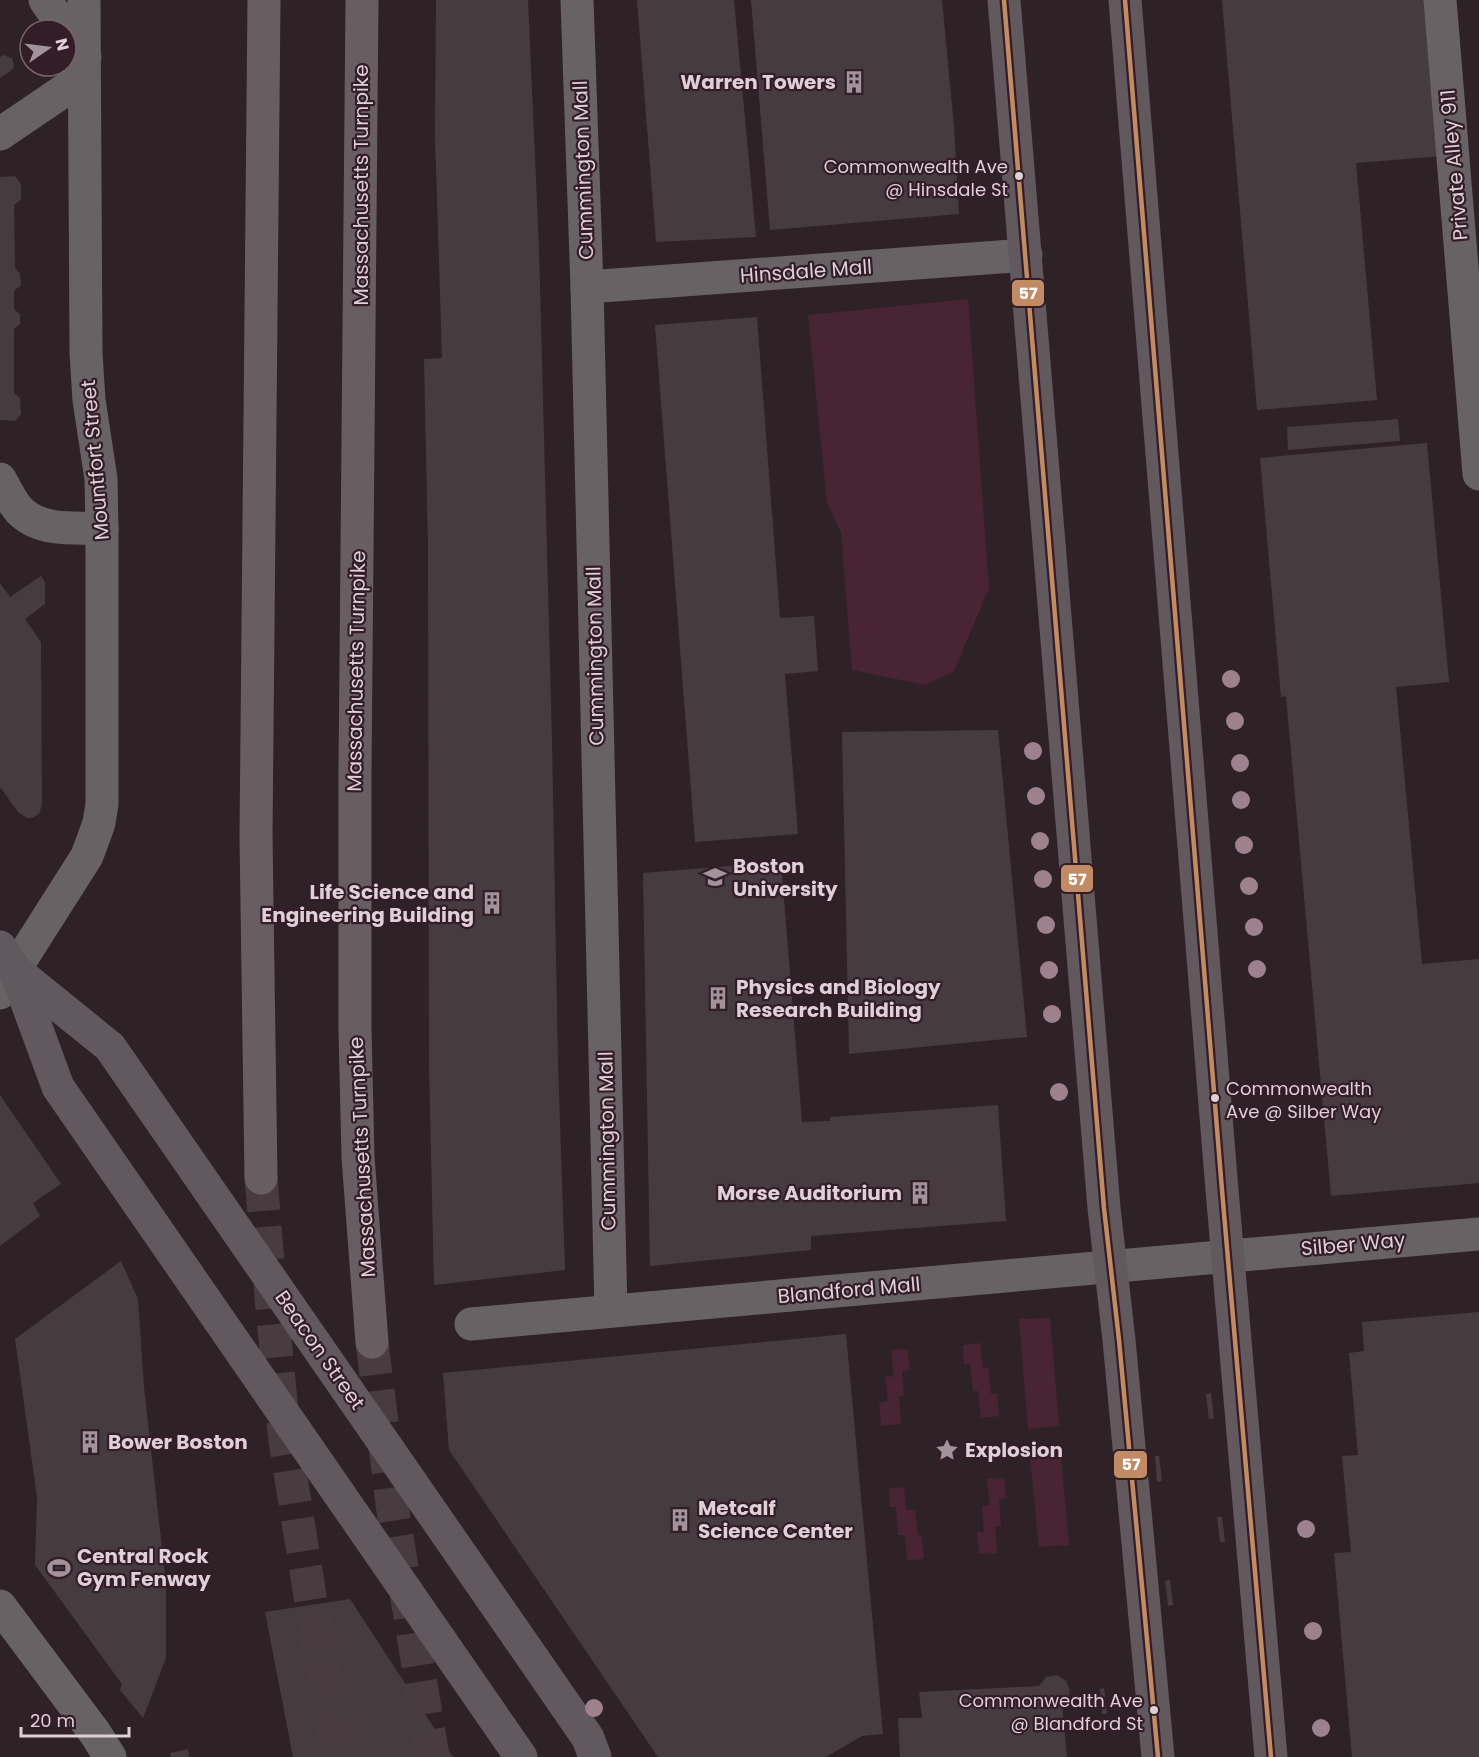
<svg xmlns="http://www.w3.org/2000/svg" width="1479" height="1757" font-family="Poppins,sans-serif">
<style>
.green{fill:#482434}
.building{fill:#463c40}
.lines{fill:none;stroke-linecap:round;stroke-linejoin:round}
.highway-tunnel{stroke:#493c41;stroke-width:33;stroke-dasharray:33 16;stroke-linecap:butt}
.minor{stroke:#686264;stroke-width:33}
.major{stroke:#61595d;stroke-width:33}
.highway{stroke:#685e62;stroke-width:33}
.bus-1-casing{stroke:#331d26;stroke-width:9}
.bus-1{stroke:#c18c65;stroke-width:4.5}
.tree{fill:#9d818c}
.bus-dot{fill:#dfd0d6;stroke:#331d26;stroke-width:2}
.labels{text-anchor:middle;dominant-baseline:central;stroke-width:4.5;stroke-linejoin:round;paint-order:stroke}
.bus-label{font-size:18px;fill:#dfd0d6;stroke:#331d26;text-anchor:end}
.poi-label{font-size:20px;font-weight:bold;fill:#dfd0d6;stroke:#331d26;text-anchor:start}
.street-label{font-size:20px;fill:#dfd0d6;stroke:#331d26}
.line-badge{stroke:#331d26;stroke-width:2}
.badge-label{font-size:16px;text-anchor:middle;font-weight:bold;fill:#fff}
</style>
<rect width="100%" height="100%" fill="#2e2227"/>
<g class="green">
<polygon points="968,299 989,588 954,671 925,685 852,670 841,532 827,503 808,315"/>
<polygon points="1050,1318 1059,1426 1028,1429 1019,1319"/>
<polygon points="980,1343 983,1368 988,1367 991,1394 997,1394 999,1416 981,1418 978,1391 973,1391 970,1364 964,1364 963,1345"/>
<polygon points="907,1349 910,1370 902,1371 904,1396 899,1397 901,1424 881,1426 879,1403 888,1401 885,1377 894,1376 891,1350"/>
<polygon points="1061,1456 1069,1545 1039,1547 1030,1458"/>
<polygon points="1004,1478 1006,1498 999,1499 1001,1526 995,1527 997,1553 979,1554 977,1532 984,1531 982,1506 990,1505 987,1479"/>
<polygon points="904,1487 906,1510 915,1510 918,1535 922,1536 924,1559 907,1560 905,1535 898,1535 896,1507 890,1507 889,1488"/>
</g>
<g class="building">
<polygon points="436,0 528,0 539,248 552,741 558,1063 565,1270 434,1285 429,1065 428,545 424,359 442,358 435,136"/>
<polygon points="637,0 734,0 756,237 656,242"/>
<polygon points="751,0 942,0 954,127 959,214 770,230"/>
<polygon points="1222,0 1454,0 1468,154 1356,163 1377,400 1257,410"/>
<polygon points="3,55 12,58 14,66 12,70 0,78 0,57"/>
<polygon points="15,176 21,184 21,199 14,205 15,268 20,274 21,285 14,291 14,309 20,314 20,324 14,329 14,393 20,398 21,414 15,421 0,420 0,177"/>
<polygon points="757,317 780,618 814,616 818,671 785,674 798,834 695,842 655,325"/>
<polygon points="1398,419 1400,441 1288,450 1287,427"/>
<polygon points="1427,443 1449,682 1396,687 1422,964 1479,959 1479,1183 1331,1196 1286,696 1281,697 1260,458"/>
<polygon points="41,576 45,582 45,604 25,619 41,642 42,805 39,814 32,818 27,818 18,812 0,787 0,583 10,597"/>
<polygon points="998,730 1027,1037 849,1054 842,732"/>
<polygon points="781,862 802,1122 830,1121 830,1117 998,1105 1006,1221 811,1236 811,1250 650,1266 643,873"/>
<polygon points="0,1095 61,1184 33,1203 40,1216 0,1246"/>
<polygon points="121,1261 138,1299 144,1387 166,1584 166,1658 143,1718 120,1690 122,1684 35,1565 37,1497 15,1339"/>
<polygon points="1479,1312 1479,1757 1352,1757 1334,1553 1351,1552 1342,1456 1358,1455 1349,1353 1364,1351 1362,1322"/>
<polygon points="846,1334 883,1734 862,1736 826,1757 658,1757 449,1450 443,1373"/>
<polygon points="1211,1393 1214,1418 1209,1419 1206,1394"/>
<polygon points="1155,1456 1159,1456 1162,1481 1157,1482"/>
<polygon points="1217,1517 1222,1517 1225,1542 1220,1542"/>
<polygon points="1170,1580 1173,1605 1168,1606 1165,1581"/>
<polygon points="350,1599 453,1757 293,1757 265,1612"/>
<polygon points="1057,1675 1066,1681 1070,1690 1068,1698 1062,1703 1067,1757 900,1757 898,1718 922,1718 919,1692 1039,1686 1046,1677"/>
<polygon points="1104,1688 1107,1714 1102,1714 1100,1689"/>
<polygon points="188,1749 189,1757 171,1757 170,1753"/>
</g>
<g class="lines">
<g class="highway-tunnel">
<polyline points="261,1178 272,1309 285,1441 324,1682 339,1757"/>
<polyline points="372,1342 394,1519 433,1757"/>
</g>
<g class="minor">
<polyline points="45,0 85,57"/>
<polyline points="577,0 587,287 611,1311"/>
<polyline points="1440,0 1479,474"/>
<polyline points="0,134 84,77"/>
<polyline points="587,287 1026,255"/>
<path d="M0,479c6,10 12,24 20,32 21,21 56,17 82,17"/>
<polyline points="0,993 87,856 99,823 102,804 102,528 101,479 89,400 86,353 84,0"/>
<path d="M471,1324c336,-30 672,-62 1008,-90"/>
<polyline points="0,1606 95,1733 110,1757"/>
</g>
<g class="major">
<polyline points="1004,0 1104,1208 1119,1340 1158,1757"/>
<polyline points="1125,0 1222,1190 1271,1757"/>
<polyline points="0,947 15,970 58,1087 521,1757"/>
<polyline points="15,970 110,1047 588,1738 595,1757"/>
</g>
<g class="highway">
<polyline points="362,0 355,771 355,1030 358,1157 372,1342"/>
<polyline points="261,1178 256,836 264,0"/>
</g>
<g class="bus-1-casing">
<g id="bus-1">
<polyline points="1004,0 1104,1208 1119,1340 1158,1757"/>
<polyline points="1125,0 1222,1190 1271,1757"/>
</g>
</g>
<use href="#bus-1" class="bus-1"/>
</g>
<g class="tree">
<circle cx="1231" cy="679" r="9"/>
<circle cx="1235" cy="721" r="9"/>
<circle cx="1033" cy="751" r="9"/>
<circle cx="1240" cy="763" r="9"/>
<circle cx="1036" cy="796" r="9"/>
<circle cx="1241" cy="800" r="9"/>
<circle cx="1040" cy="841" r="9"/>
<circle cx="1244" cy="845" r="9"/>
<circle cx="1043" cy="879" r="9"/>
<circle cx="1249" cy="886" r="9"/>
<circle cx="1046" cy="925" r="9"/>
<circle cx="1254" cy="927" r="9"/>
<circle cx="1257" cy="969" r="9"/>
<circle cx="1049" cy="970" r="9"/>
<circle cx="1052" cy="1014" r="9"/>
<circle cx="1059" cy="1092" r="9"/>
<circle cx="1306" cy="1529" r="9"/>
<circle cx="1313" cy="1631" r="9"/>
<circle cx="594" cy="1708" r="9"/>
<circle cx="1321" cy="1728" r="9"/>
</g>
<defs>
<g id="building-bare" transform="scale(1.8)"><path d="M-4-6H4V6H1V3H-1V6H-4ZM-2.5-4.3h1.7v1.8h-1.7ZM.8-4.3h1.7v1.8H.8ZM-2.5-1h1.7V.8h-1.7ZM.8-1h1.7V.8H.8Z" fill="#a19399" stroke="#331d26" stroke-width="2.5" paint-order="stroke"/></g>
<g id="university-bare" transform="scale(1.8)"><path d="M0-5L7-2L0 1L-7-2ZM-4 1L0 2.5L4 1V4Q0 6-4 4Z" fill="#a19399" stroke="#331d26" stroke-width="2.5" paint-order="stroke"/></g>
<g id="sight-bare" transform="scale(1.8)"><path d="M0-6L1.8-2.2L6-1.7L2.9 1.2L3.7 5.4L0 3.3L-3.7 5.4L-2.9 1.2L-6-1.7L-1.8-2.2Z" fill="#a19399" stroke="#331d26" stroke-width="2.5" paint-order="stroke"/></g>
<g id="stadium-bare" transform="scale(1.8)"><path d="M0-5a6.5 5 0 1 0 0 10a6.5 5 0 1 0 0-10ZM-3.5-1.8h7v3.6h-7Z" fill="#a19399" stroke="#331d26" stroke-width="2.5" paint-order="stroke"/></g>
</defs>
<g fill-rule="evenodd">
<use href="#building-bare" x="854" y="82"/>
<use href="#university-bare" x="715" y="877"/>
<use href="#building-bare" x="492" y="903"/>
<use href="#building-bare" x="718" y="998"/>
<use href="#building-bare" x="920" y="1193"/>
<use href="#building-bare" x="90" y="1442"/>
<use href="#sight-bare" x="947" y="1450"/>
<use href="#building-bare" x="680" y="1520"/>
<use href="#stadium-bare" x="59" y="1568"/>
</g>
<g class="bus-dot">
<circle cx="1019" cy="176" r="5"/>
<circle cx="1215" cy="1098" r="5"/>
<circle cx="1154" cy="1710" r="5"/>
</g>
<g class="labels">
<g class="bus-label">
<text x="1008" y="166">Commonwealth Ave<tspan x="1008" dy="23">@ Hinsdale St</tspan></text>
<text x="1226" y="1088" text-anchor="start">Commonwealth<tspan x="1226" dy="23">Ave @ Silber Way</tspan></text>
<text x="1143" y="1700">Commonwealth Ave<tspan x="1143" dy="23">@ Blandford St</tspan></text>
</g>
<g class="poi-label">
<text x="836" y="82" text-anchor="end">Warren Towers</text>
<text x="733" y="866">Boston<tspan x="733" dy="23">University</tspan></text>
<text x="474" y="892" text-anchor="end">Life Science and<tspan x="474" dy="23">Engineering Building</tspan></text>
<text x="736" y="987">Physics and Biology<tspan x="736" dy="23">Research Building</tspan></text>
<text x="902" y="1193" text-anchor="end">Morse Auditorium</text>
<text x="108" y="1442">Bower Boston</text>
<text x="965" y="1450">Explosion</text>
<text x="698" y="1508">Metcalf<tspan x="698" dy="23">Science Center</tspan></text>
<text x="77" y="1556">Central Rock<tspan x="77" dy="23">Gym Fenway</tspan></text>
</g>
<g class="street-label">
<text transform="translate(1454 165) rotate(-95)">Private Alley 911</text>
<text transform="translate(583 170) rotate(-92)">Cummington Mall</text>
<text transform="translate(361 185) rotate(-90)">Massachusetts Turnpike</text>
<text transform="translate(806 271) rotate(-4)">Hinsdale Mall</text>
<text transform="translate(95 460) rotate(-95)">Mountfort Street</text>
<text transform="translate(595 656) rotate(-91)">Cummington Mall</text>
<text transform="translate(356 671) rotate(-89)">Massachusetts Turnpike</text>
<text transform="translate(607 1141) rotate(-91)">Cummington Mall</text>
<text transform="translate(362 1157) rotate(-93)">Massachusetts Turnpike</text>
<text transform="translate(1353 1244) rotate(-5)">Silber Way</text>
<text transform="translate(849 1290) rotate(-5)">Blandford Mall</text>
<text transform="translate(320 1350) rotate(55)">Beacon Street</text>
</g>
</g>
<g class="line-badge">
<rect x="1011" y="279" width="34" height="28" rx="6" fill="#c18c65"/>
<rect x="1060" y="864" width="34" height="29" rx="6" fill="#c18c65"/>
<rect x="1113" y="1450" width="35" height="29" rx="6" fill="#c18c65"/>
</g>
<g class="badge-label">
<text x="1028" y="299">57</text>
<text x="1077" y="885">57</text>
<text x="1131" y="1470">57</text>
</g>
<g transform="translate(48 48) rotate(76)"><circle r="28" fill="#331d26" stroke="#78656c" stroke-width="1.5"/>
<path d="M0-4.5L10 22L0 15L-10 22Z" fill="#a19399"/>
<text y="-9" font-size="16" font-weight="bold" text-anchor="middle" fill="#dfd0d6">N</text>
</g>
<path d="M21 1727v9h108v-9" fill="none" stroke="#dfd0d6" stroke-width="3"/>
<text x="30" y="1727" font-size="18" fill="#dfd0d6" stroke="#331d26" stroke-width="4.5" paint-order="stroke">20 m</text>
</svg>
